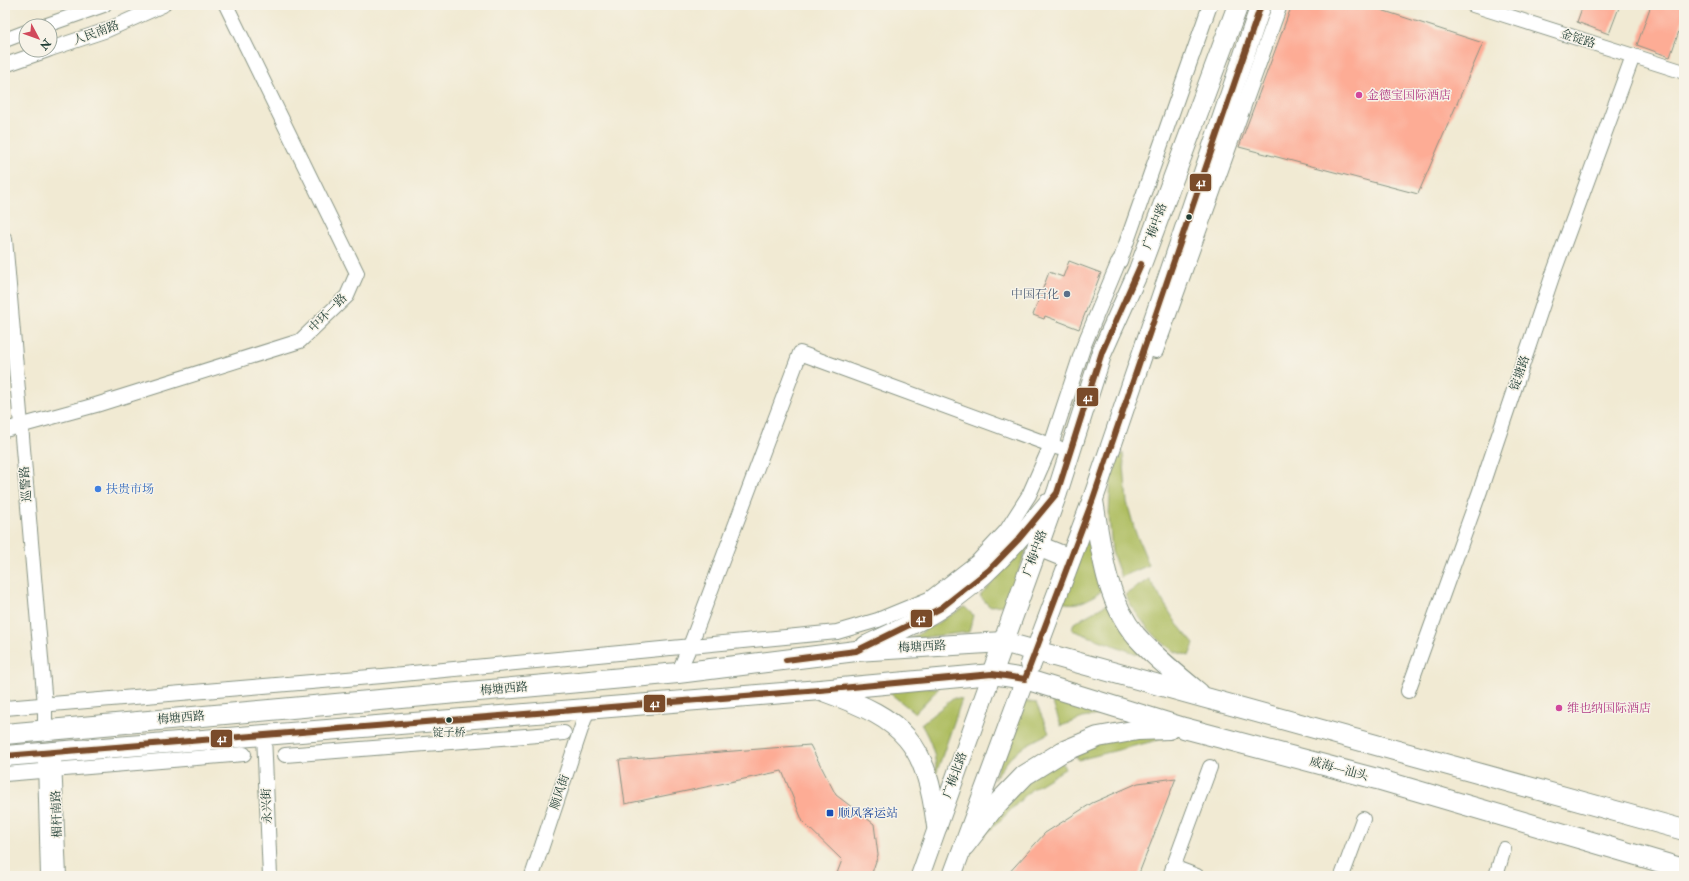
<svg xmlns="http://www.w3.org/2000/svg" width="1689" height="881" font-family="'IM FELL Double Pica','Noto Serif SC',serif">
<style>
.green{fill:#aebd60;stroke:#667d4a}
.building{fill:#fdac95}
.lines{fill:none;stroke-linecap:round;stroke-linejoin:round}
.minor-casing{stroke:#889484;stroke-width:16}
.major-casing{stroke:#889484;stroke-width:20}
.highway-casing{stroke:#889484;stroke-width:22}
.minor{stroke:#fff;stroke-width:14}
.major{stroke:#fff;stroke-width:18}
.highway{stroke:#fff;stroke-width:20}
.bus-1-casing{stroke:#f7f3e8;stroke-width:9}
.bus-1{stroke:#7a4b2a;stroke-width:6}
.hotel-dot{fill:#d1479c;stroke:#f7f3e8;stroke-width:1.5}
.bus-dot{fill:#1f3d34;stroke:#f7f3e8;stroke-width:1.5}
.service-dot{fill:#5c6f8a;stroke:#f7f3e8;stroke-width:1.5}
.shop-dot{fill:#3f7fe0;stroke:#f7f3e8;stroke-width:1.5}
.transit-dot{fill:#1a4fb4;stroke:#f7f3e8;stroke-width:1.5}
.labels{text-anchor:middle;dominant-baseline:central;stroke-width:3;stroke-linejoin:round;paint-order:stroke}
.bus-label{font-size:11px;fill:#1f3d34;stroke:#f7f3e8}
.street-label{font-size:12px;fill:#1f3d34;stroke:#f7f3e8}
.hotel-label{font-size:12px;fill:#b23c85;stroke:#f7f3e8;text-anchor:start}
.service-label{font-size:12px;fill:#4e5e75;stroke:#f7f3e8;text-anchor:end}
.shop-label{font-size:12px;fill:#366cbe;stroke:#f7f3e8;text-anchor:start}
.transit-label{font-size:12px;fill:#164399;stroke:#f7f3e8;text-anchor:start}
.line-badge{stroke:#f7f3e8;stroke-width:1.5}
.badge-label{font-size:11px;text-anchor:middle;font-weight:bold;fill:#fff}
</style>
<rect width="100%" height="100%" fill="#f7f3e8"/>
<filter id="ink" filterUnits="userSpaceOnUse"><feTurbulence type="fractalNoise" baseFrequency=".025" numOctaves="2"/><feDisplacementMap in="SourceGraphic" scale="8" xChannelSelector="R" yChannelSelector="G"/><feConvolveMatrix kernelMatrix="1 2 1 2 8 2 1 2 1" color-interpolation-filters="sRGB"/></filter>
<filter id="wash" filterUnits="userSpaceOnUse"><feTurbulence type="fractalNoise" baseFrequency=".012" numOctaves="4" result="noise"/><feDisplacementMap in="SourceGraphic" scale="16" xChannelSelector="R" yChannelSelector="G"/><feGaussianBlur stdDeviation="0.9" result="paint"/><feColorMatrix in="noise" values="0 0 0 0 0 0 0 0 0 0 0 0 0 0 0 0 0 1.4 0 .05"/><feComposite in="paint" operator="in"/></filter>
<g filter="url(#wash)">
<rect width="100%" height="100%" fill="#f1ead3"/>
<g class="green">
<polygon points="1123,453 1127,502 1135,531 1149,565 1121,577 1112,552 1109,516 1111,476 1116,461"/>
<path d="M1090,520l15,69c-17,10 -24,18 -44,13z"/>
<polygon points="1029,543 1006,605 989,606 980,596"/>
<path d="M1149,579l28,45 17,20 -5,12c-5,-2 -11,-3 -15,-5 -21,-13 -37,-35 -49,-56z"/>
<polygon points="1111,602 1151,659 1072,630 1074,623"/>
<polygon points="965,607 973,615 969,632 910,639"/>
<polygon points="875,685 939,688 915,713 891,694"/>
<polygon points="1050,695 1116,711 1083,718 1061,726"/>
<path d="M954,698l8,1 -27,78c3,-19 -4,-36 -14,-53z"/>
<polygon points="1023,701 1036,703 1049,733 1026,745 1010,758 993,780"/>
<polygon points="1186,733 1078,760 1070,741"/>
<polygon points="1056,750 1065,769 1032,789 983,837 986,824"/>
</g>
<g id="blocks">
<g class="building">
<polygon points="1292,5 1366,5 1483,43 1418,194 1239,147"/>
<polygon points="1583,5 1620,5 1609,34 1577,22"/>
<polygon points="1651,5 1684,5 1684,17 1670,57 1637,45"/>
<polygon points="1069,261 1101,273 1079,329 1045,316 1044,319 1033,315 1049,272 1063,277"/>
<polygon points="810,745 836,795 874,824 878,855 871,876 836,876 842,860 803,822 782,771 625,804 619,760"/>
<polygon points="1176,778 1138,876 1006,876 1045,833 1092,803 1138,783"/>
</g>
</g>
</g>
<g filter="url(#ink)">
<use href="#blocks" fill-opacity="0" stroke="#889484" stroke-width="1"/>
<g class="lines">
<g class="minor-casing">
<g id="minor">
<polyline points="1473,5 1684,72"/>
<polyline points="44,26 104,5"/>
<polyline points="5,40 26,32"/>
<polyline points="50,49 107,30 163,5"/>
<polyline points="5,65 48,50"/>
<polyline points="5,239 45,705 45,730"/>
<polyline points="1145,347 1156,351 1280,5"/>
<polyline points="5,430 96,405 300,341 347,296 357,273 226,5"/>
<polyline points="678,673 690,646 800,353 1059,448"/>
<polyline points="1408,691 1480,491 1552,277 1633,56"/>
<polyline points="5,708 382,676 837,632 878,620 929,599 978,561 1006,531 1029,495 1051,445 1084,345 1119,261 1120,261 1210,5"/>
<polyline points="264,735 270,876"/>
<polyline points="285,755 564,733"/>
<polyline points="54,760 59,876"/>
<polyline points="45,761 48,876"/>
<polyline points="5,774 244,754"/>
<polyline points="1173,867 1197,876"/>
<polyline points="532,876 588,708"/>
<polyline points="1170,876 1210,767"/>
<polyline points="1342,876 1363,819"/>
<polyline points="1496,876 1504,849"/>
</g>
</g>
<g class="major-casing">
<g id="major">
<polyline points="920,876 992,674"/>
<polyline points="952,876 1025,679"/>
</g>
</g>
<g class="highway-casing">
<g id="highway">
<path d="M1093,501c8,46 12,98 43,135 19,21 41,39 63,57"/>
<polyline points="1038,546 1070,559"/>
<path d="M866,646c25,-12 51,-23 74,-38 43,-27 76,-66 108,-104"/>
<polyline points="1031,664 1093,499 1261,5"/>
<polyline points="992,674 1057,493 1102,352 1139,270 1238,5"/>
<path d="M826,692c79,28 100,50 111,134"/>
<polyline points="5,734 678,673 856,651 1003,642 1684,830"/>
<polyline points="5,756 820,690 992,674 1025,679 1184,728 1377,779 1684,869"/>
<polyline points="964,846 995,806 1025,775 1062,752 1098,737 1138,730 1169,729"/>
</g>
</g>
<use href="#minor" class="minor"/>
<use href="#major" class="major"/>
<use href="#highway" class="highway"/>
<g class="bus-1-casing">
<g id="bus-1">
<polyline points="786,660 856,651 907,626 941,608 989,570 1018,540 1057,493 1102,352 1141,264"/>
<polyline points="5,756 820,690 992,674 1025,679 1093,499 1261,5"/>
</g>
</g>
<use href="#bus-1" class="bus-1"/>
</g>
</g>
<g class="hotel-dot">
<circle cx="1359" cy="95" r="4"/>
<circle cx="1559" cy="708" r="4"/>
</g>
<g class="bus-dot">
<circle cx="1189" cy="217" r="3.5"/>
<circle cx="449" cy="720" r="3.5"/>
</g>
<circle class="service-dot" cx="1067" cy="294" r="4"/>
<circle class="shop-dot" cx="98" cy="489" r="4"/>
<rect class="transit-dot" x="826" y="809" width="8" height="8" rx="2"/>
<g class="labels">
<g class="bus-label">
<text x="449" y="732">锭子桥</text>
</g>
<g class="street-label">
<text transform="translate(96 33) rotate(-20)">人民南路</text>
<text transform="translate(1578 39) rotate(18)">金锭路</text>
<text transform="translate(1155 226) rotate(-70)">广梅中路</text>
<text transform="translate(328 313) rotate(-45)">中环一路</text>
<text transform="translate(1520 373) rotate(-71)">锭塘路</text>
<text transform="translate(26 484) rotate(-95)">巡警路</text>
<text transform="translate(1035 553) rotate(-70)">广梅中路</text>
<text transform="translate(922 647) rotate(-3)">梅塘西路</text>
<text transform="translate(504 689) rotate(-5)">梅塘西路</text>
<text transform="translate(181 718) rotate(-5)">梅塘西路</text>
<text transform="translate(1339 769) rotate(15)">威海—汕头</text>
<text transform="translate(955 775) rotate(-70)">广梅北路</text>
<text transform="translate(560 792) rotate(-72)">顺风街</text>
<text transform="translate(267 806) rotate(-92)">永兴街</text>
<text transform="translate(57 814) rotate(-92)">楣杆南路</text>
</g>
<g class="hotel-label">
<text x="1367" y="95">金德宝国际酒店</text>
<text x="1567" y="708">维也纳国际酒店</text>
</g>
<g class="service-label">
<text x="1059" y="294">中国石化</text>
</g>
<g class="shop-label">
<text x="106" y="489">扶贵市场</text>
</g>
<g class="transit-label">
<text x="838" y="813">顺风客运站</text>
</g>
</g>
<g class="line-badge">
<rect x="1189" y="173" width="23" height="19" rx="4" fill="#7a4b2a"/>
<rect x="1076" y="387" width="23" height="20" rx="4" fill="#7a4b2a"/>
<rect x="910" y="609" width="23" height="19" rx="4" fill="#7a4b2a"/>
<rect x="643" y="694" width="23" height="19" rx="4" fill="#7a4b2a"/>
<rect x="210" y="729" width="23" height="19" rx="4" fill="#7a4b2a"/>
</g>
<g class="badge-label">
<text x="1201" y="186">41</text>
<text x="1088" y="401">41</text>
<text x="921" y="622">41</text>
<text x="655" y="707">41</text>
<text x="222" y="742">41</text>
</g>
<rect width="1689" height="881" fill="none" stroke="#f7f3e8" stroke-width="20"/>
<g transform="translate(38 38) rotate(131)"><circle r="19" fill="#f7f3e8" stroke="#a1aaa0"/>
<path d="M0-3L7 15L0 10L-7 15Z" fill="#d1495b"/>
<text y="-6" font-size="11" font-weight="bold" text-anchor="middle" fill="#1f3d34">N</text>
</g>
</svg>
